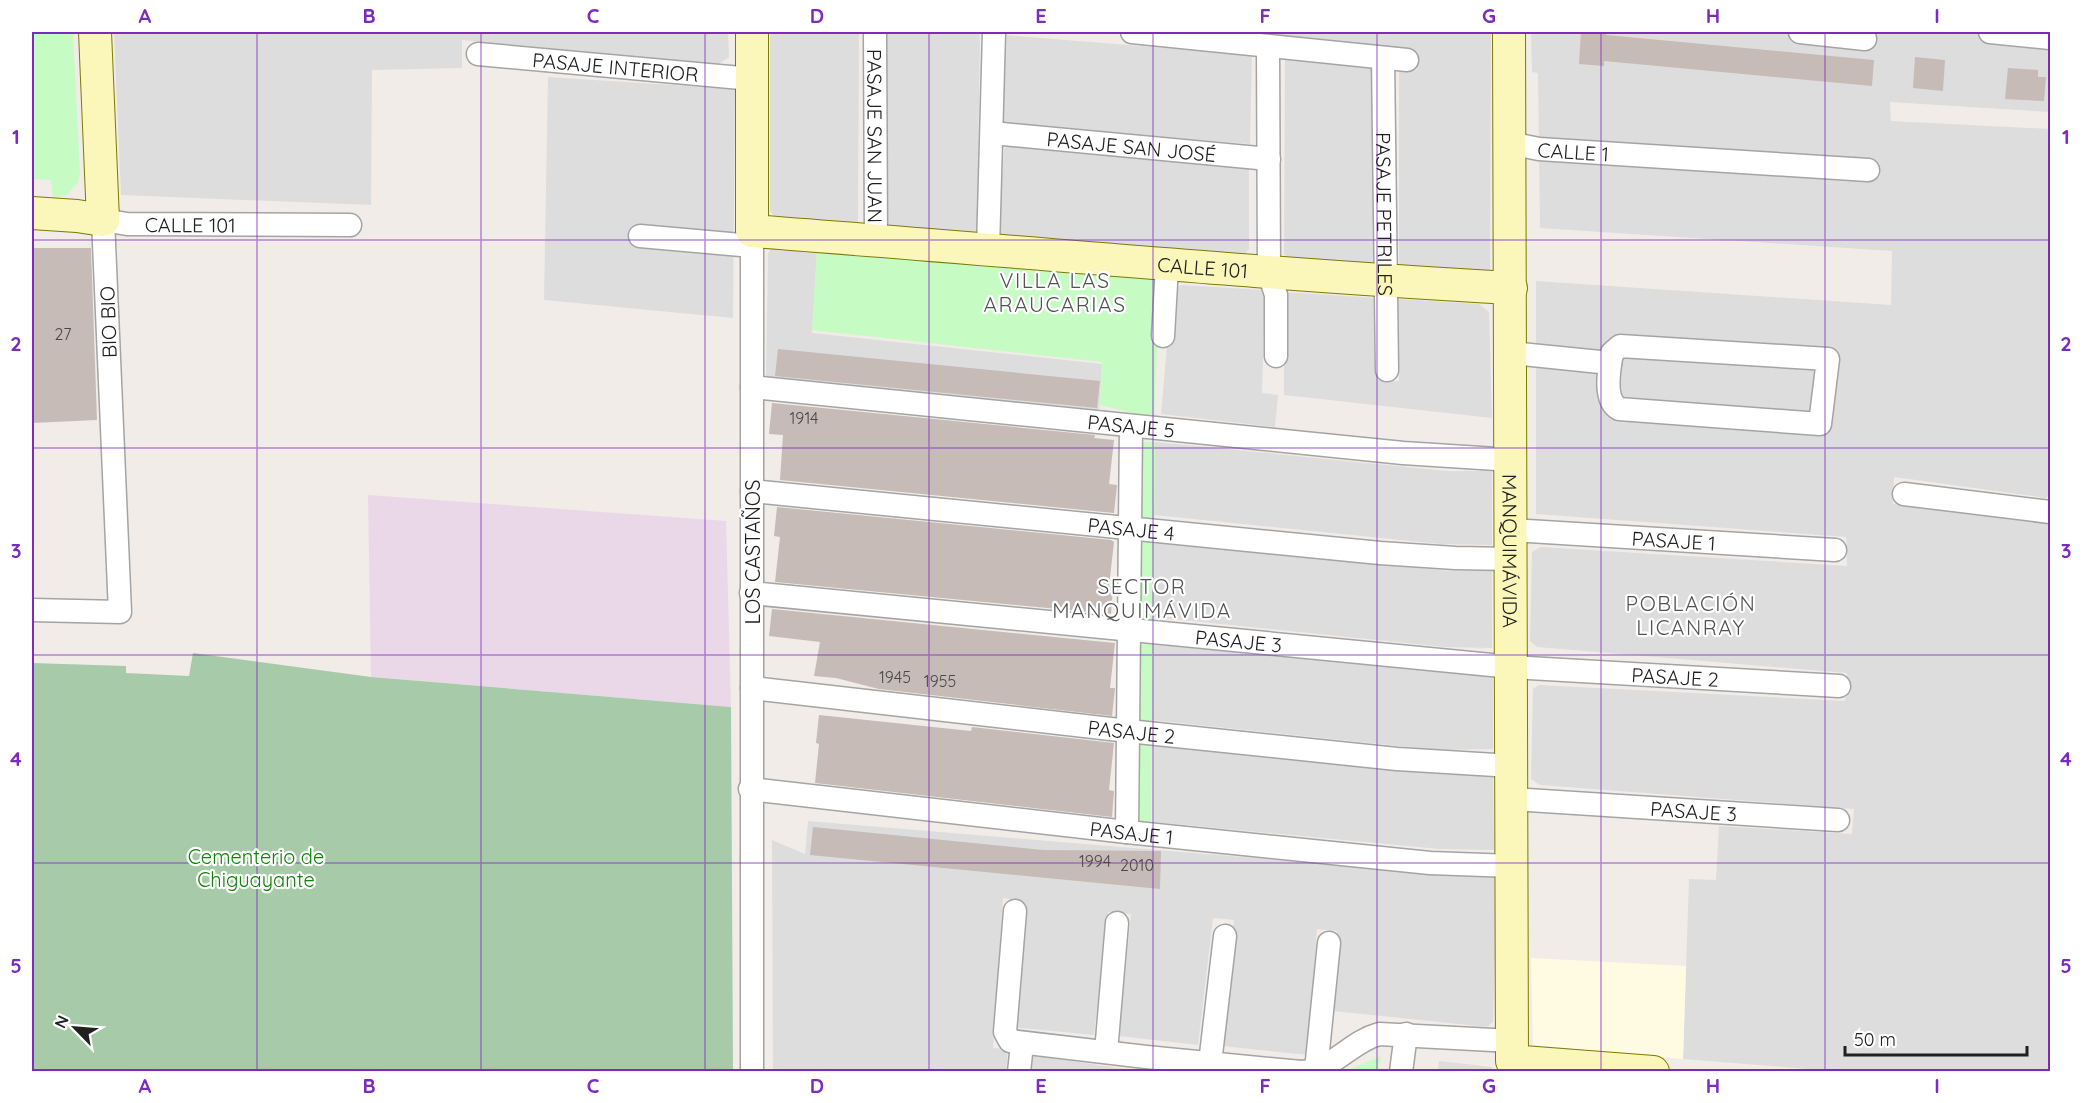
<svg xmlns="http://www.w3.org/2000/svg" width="2082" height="1103" font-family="Quicksand,sans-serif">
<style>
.residential{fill:#dedddd}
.industrial{fill:#ead8e9}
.education{fill:#fffbe2}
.cemetery{fill:#a7cba8}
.park{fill:#c6fbc4}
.building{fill:#c6bbb6}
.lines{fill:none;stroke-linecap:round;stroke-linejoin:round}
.street-casing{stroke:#a4a4a4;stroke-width:25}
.secondary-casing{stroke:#7d7a02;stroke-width:34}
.street{stroke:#fff;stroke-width:22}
.secondary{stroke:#fbf6ba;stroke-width:32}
.grid{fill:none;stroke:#7b2cbf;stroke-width:1.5;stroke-opacity:0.55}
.labels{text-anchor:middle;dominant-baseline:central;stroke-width:4.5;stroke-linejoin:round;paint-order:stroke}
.number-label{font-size:16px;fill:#4a4746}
.street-label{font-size:20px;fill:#202020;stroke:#fff}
.park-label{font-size:20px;fill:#0f8409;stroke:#fff}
.neighbourhood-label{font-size:21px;letter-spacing:1.5px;fill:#535353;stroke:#fff}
.neatline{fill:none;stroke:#7b2cbf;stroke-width:2}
.grid-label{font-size:20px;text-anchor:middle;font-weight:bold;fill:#7b2cbf}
</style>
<rect width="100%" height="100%" fill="#f1ece7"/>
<g class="residential">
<polygon points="114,32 728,32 729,57 717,65 462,40 462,68 372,70 371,205 121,195"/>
<polygon points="770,32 859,32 858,222 853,226 777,219 770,211"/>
<polygon points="887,32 980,32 977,234 890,226 885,220"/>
<polygon points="1192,32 1491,32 1490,273 1407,270 1399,263 1399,70 1417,70 1415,54"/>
<polygon points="1531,32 2050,32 2050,112 1890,102 1891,121 2050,129 2050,493 2046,498 1894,477 1893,504 2050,524 2050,1071 1846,1072 1683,1059 1689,879 1716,880 1719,826 1852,834 1854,809 1540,785 1531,779 1533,689 1539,685 1845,701 1847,673 1537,647 1530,641 1532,552 1541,547 1847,566 1846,537 1536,514 1536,281 1891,305 1892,251 1540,228 1538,73 1532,72"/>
<polygon points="1005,35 1252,55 1250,144 1002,124"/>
<polygon points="1285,56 1377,68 1374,265 1290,260 1284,254"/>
<polygon points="548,77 735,89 733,318 544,300"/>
<polygon points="1010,142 1249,165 1249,249 1243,256 997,238 1004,150"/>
<polygon points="776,243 817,251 812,333 1102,364 1099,410 766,377 768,253"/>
<polygon points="1181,285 1265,290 1262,393 1278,395 1275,427 1161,414 1172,291"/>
<polygon points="1284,292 1376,298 1378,380 1399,381 1398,299 1479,304 1489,312 1492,418 1284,395"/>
<polygon points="1155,442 1447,471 1492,471 1492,545 1441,544 1154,515"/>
<polygon points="1154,540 1450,571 1492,571 1492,648 1445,647 1153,617"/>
<polygon points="1153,640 1445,672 1493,673 1493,749 1437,750 1152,720"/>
<polygon points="1154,746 1451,775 1493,774 1494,850 1439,849 1154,822"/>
<polygon points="808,821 1494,878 1496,920 1493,1022 1487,1027 1334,1011 1337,931 1317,929 1308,1055 1222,1046 1234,920 1213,918 1198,1045 1119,1036 1131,914 1108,912 1094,1035 1011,1027 1023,901 1003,898 993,1048 1008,1049 1006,1071 773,1071 772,840 805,854"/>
<polygon points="1032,1055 1131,1070 1131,1072 1030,1072"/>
<polygon points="1439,1061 1492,1067 1492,1071 1438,1071"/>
</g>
<polygon class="industrial" points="368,495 726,521 731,707 371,677"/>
<polygon class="education" points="1531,958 1686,966 1683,1059 1533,1045"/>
<polygon class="cemetery" points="193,653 371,677 731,707 733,1071 32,1071 32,663 126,666 126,673 189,676"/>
<g class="park">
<polygon points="32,32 73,32 80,174 78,182 67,195 53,198 51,180 32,179"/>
<polygon points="817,251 1160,278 1154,418 1100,405 1102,362 812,330"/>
<polygon points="1144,442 1155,442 1151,823 1140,822 1135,819 1137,444"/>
<polygon points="1381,1056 1378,1071 1346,1071"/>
</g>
<g class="building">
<polygon points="1581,32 1607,32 1606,35 1874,60 1872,86 1604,61 1604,66 1579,64"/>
<polygon points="1915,57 1945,60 1943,91 1913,88"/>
<polygon points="2008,68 2038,70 2038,77 2046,77 2044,101 2005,99"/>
<polygon points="32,248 91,248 97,420 32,423"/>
<polygon points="778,349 1100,381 1097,408 775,376"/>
<polygon points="772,403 1095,435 1094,438 1114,440 1109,484 1117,485 1114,513 780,480 783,435 769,434"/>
<polygon points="777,507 1111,540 1114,542 1109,586 1113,587 1111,614 775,582 780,537 774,536"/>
<polygon points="772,609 1115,643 1110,688 1115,688 1112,716 879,689 836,678 814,676 820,642 769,636"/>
<polygon points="819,715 971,731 972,727 1114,743 1109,790 1114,791 1112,817 815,783 819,744 816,743"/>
<polygon points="813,827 1043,850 1161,851 1160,889 810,855"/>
</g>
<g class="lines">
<g class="street-casing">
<g id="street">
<path id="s1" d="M875,32l1,209"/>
<polyline points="1132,32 1407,60"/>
<polyline points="1800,32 1865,39"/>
<polyline points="1990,32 2050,38"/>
<polyline points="1268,46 1269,273 1276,295 1276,356"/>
<path id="s2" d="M478,54l274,25"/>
<path id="s3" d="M1383,58l4,312"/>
<path id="s4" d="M992,133l277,26"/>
<path id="s5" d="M1510,143l29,6 329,21"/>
<polyline points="640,236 752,246"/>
<polyline points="988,249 994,32"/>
<polyline points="1163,336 1167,266"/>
<path d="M1620,346l208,13 -8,65 -201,-15c-16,-9 -10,-40 -7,-56z"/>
<polyline points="1512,353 1610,363"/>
<path id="s6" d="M752,387l651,66 109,7"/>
<path id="s7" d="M752,491l628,62 75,5 57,1"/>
<polyline points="1904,494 2050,512"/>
<path id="s8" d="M1512,530l323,20"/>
<path id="s9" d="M751,593l761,74 327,19"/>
<path id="s10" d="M32,610l88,2 -17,-392 24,4 223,1"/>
<path id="s11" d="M752,688l376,43 269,28 115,7"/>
<path id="s12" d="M750,789l377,43 303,31 82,3"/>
<path id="s13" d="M1512,799l326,21"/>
<polyline points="1127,832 1131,426"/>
<polyline points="1015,911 1005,1032 1010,1041 1146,1057 1301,1072"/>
<polyline points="1106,1052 1117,923"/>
<polyline points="1210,1063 1225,936"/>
<polyline points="1316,1070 1329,943"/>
<polyline points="752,1072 752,231"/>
<polyline points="1019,1072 1022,1044"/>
<path d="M1302,1072c31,-2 48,-30 77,-38l133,7"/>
<polyline points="1401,1072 1406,1034"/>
</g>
</g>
<g class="secondary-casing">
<g id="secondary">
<path id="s14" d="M752,32v199c253,19 506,43 759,57"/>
<path id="s15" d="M1509,32l3,1029 141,11"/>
<polyline points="32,213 77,216 103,220 95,32"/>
</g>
</g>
<use href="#street" class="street"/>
<use href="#secondary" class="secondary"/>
</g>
<path class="grid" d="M257,32v1040M481,32v1040M705,32v1040M929,32v1040M1153,32v1040M1377,32v1040M1601,32v1040M1825,32v1040M32,240h2018M32,448h2018M32,655h2018M32,863h2018"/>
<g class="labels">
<g class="number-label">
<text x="63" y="334">27</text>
<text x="804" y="418">1914</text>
<text x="895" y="677">1945</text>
<text x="940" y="681">1955</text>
<text x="1095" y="861">1994</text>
<text x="1137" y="865">2010</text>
</g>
<g class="street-label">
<text stroke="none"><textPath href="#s2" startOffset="138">PASAJE INTERIOR</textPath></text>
<text stroke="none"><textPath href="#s1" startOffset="104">PASAJE SAN JUAN</textPath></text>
<text stroke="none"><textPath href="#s4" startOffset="140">PASAJE SAN JOSÉ</textPath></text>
<text stroke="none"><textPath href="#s5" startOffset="64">CALLE 1</textPath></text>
<text stroke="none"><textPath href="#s3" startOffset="156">PASAJE PETRILES</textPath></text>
<text stroke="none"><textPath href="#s10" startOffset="568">CALLE 101</textPath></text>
<text stroke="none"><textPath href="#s14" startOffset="651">CALLE 101</textPath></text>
<text transform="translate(108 322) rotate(-92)">BIO BIO</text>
<text stroke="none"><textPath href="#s6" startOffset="381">PASAJE 5</textPath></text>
<text stroke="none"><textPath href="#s7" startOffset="381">PASAJE 4</textPath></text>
<text stroke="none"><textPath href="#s8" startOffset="162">PASAJE 1</textPath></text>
<text stroke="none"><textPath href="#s15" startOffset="519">MANQUIMÁVIDA</textPath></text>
<text transform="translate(752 552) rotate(-90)">LOS CASTAÑOS</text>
<text stroke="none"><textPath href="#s9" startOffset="490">PASAJE 3</textPath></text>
<text stroke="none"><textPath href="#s9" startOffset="928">PASAJE 2</textPath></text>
<text stroke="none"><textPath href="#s11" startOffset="382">PASAJE 2</textPath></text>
<text stroke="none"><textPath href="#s13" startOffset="182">PASAJE 3</textPath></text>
<text stroke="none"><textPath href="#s12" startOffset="384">PASAJE 1</textPath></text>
</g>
<g class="park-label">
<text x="256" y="856">Cementerio de<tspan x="256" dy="23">Chiguayante</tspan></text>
</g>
<g class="neighbourhood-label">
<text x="1055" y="280">VILLA LAS<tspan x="1055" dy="24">ARAUCARIAS</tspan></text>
<text x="1142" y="586">SECTOR<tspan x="1142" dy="24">MANQUIMÁVIDA</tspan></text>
<text x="1691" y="603">POBLACIÓN<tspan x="1691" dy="24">LICANRAY</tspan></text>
</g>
</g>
<rect width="2082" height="1103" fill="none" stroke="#ffffff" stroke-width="66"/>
<g transform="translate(75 1028) rotate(295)" stroke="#ffffff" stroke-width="4.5" paint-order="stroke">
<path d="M0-4.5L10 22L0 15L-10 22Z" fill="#202020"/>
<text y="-9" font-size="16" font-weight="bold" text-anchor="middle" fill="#202020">N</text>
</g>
<path d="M1845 1046v9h182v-9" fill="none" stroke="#202020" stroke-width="3"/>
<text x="1854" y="1046" font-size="18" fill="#202020" stroke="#ffffff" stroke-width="4.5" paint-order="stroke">50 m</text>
<rect x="33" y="33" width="2016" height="1037" class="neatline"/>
<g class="grid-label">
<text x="145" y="23">A</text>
<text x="369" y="23">B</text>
<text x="593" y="23">C</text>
<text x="817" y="23">D</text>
<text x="1041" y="23">E</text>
<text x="1265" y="23">F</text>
<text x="1489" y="23">G</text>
<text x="1713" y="23">H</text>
<text x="1937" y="23">I</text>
<text x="16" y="144">1</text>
<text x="2066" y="144">1</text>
<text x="16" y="351">2</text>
<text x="2066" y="351">2</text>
<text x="16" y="558">3</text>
<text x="2066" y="558">3</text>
<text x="16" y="766">4</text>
<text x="2066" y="766">4</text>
<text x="16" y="973">5</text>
<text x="2066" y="973">5</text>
<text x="145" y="1093">A</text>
<text x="369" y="1093">B</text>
<text x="593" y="1093">C</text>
<text x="817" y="1093">D</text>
<text x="1041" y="1093">E</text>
<text x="1265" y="1093">F</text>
<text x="1489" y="1093">G</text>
<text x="1713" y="1093">H</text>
<text x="1937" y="1093">I</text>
</g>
</svg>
